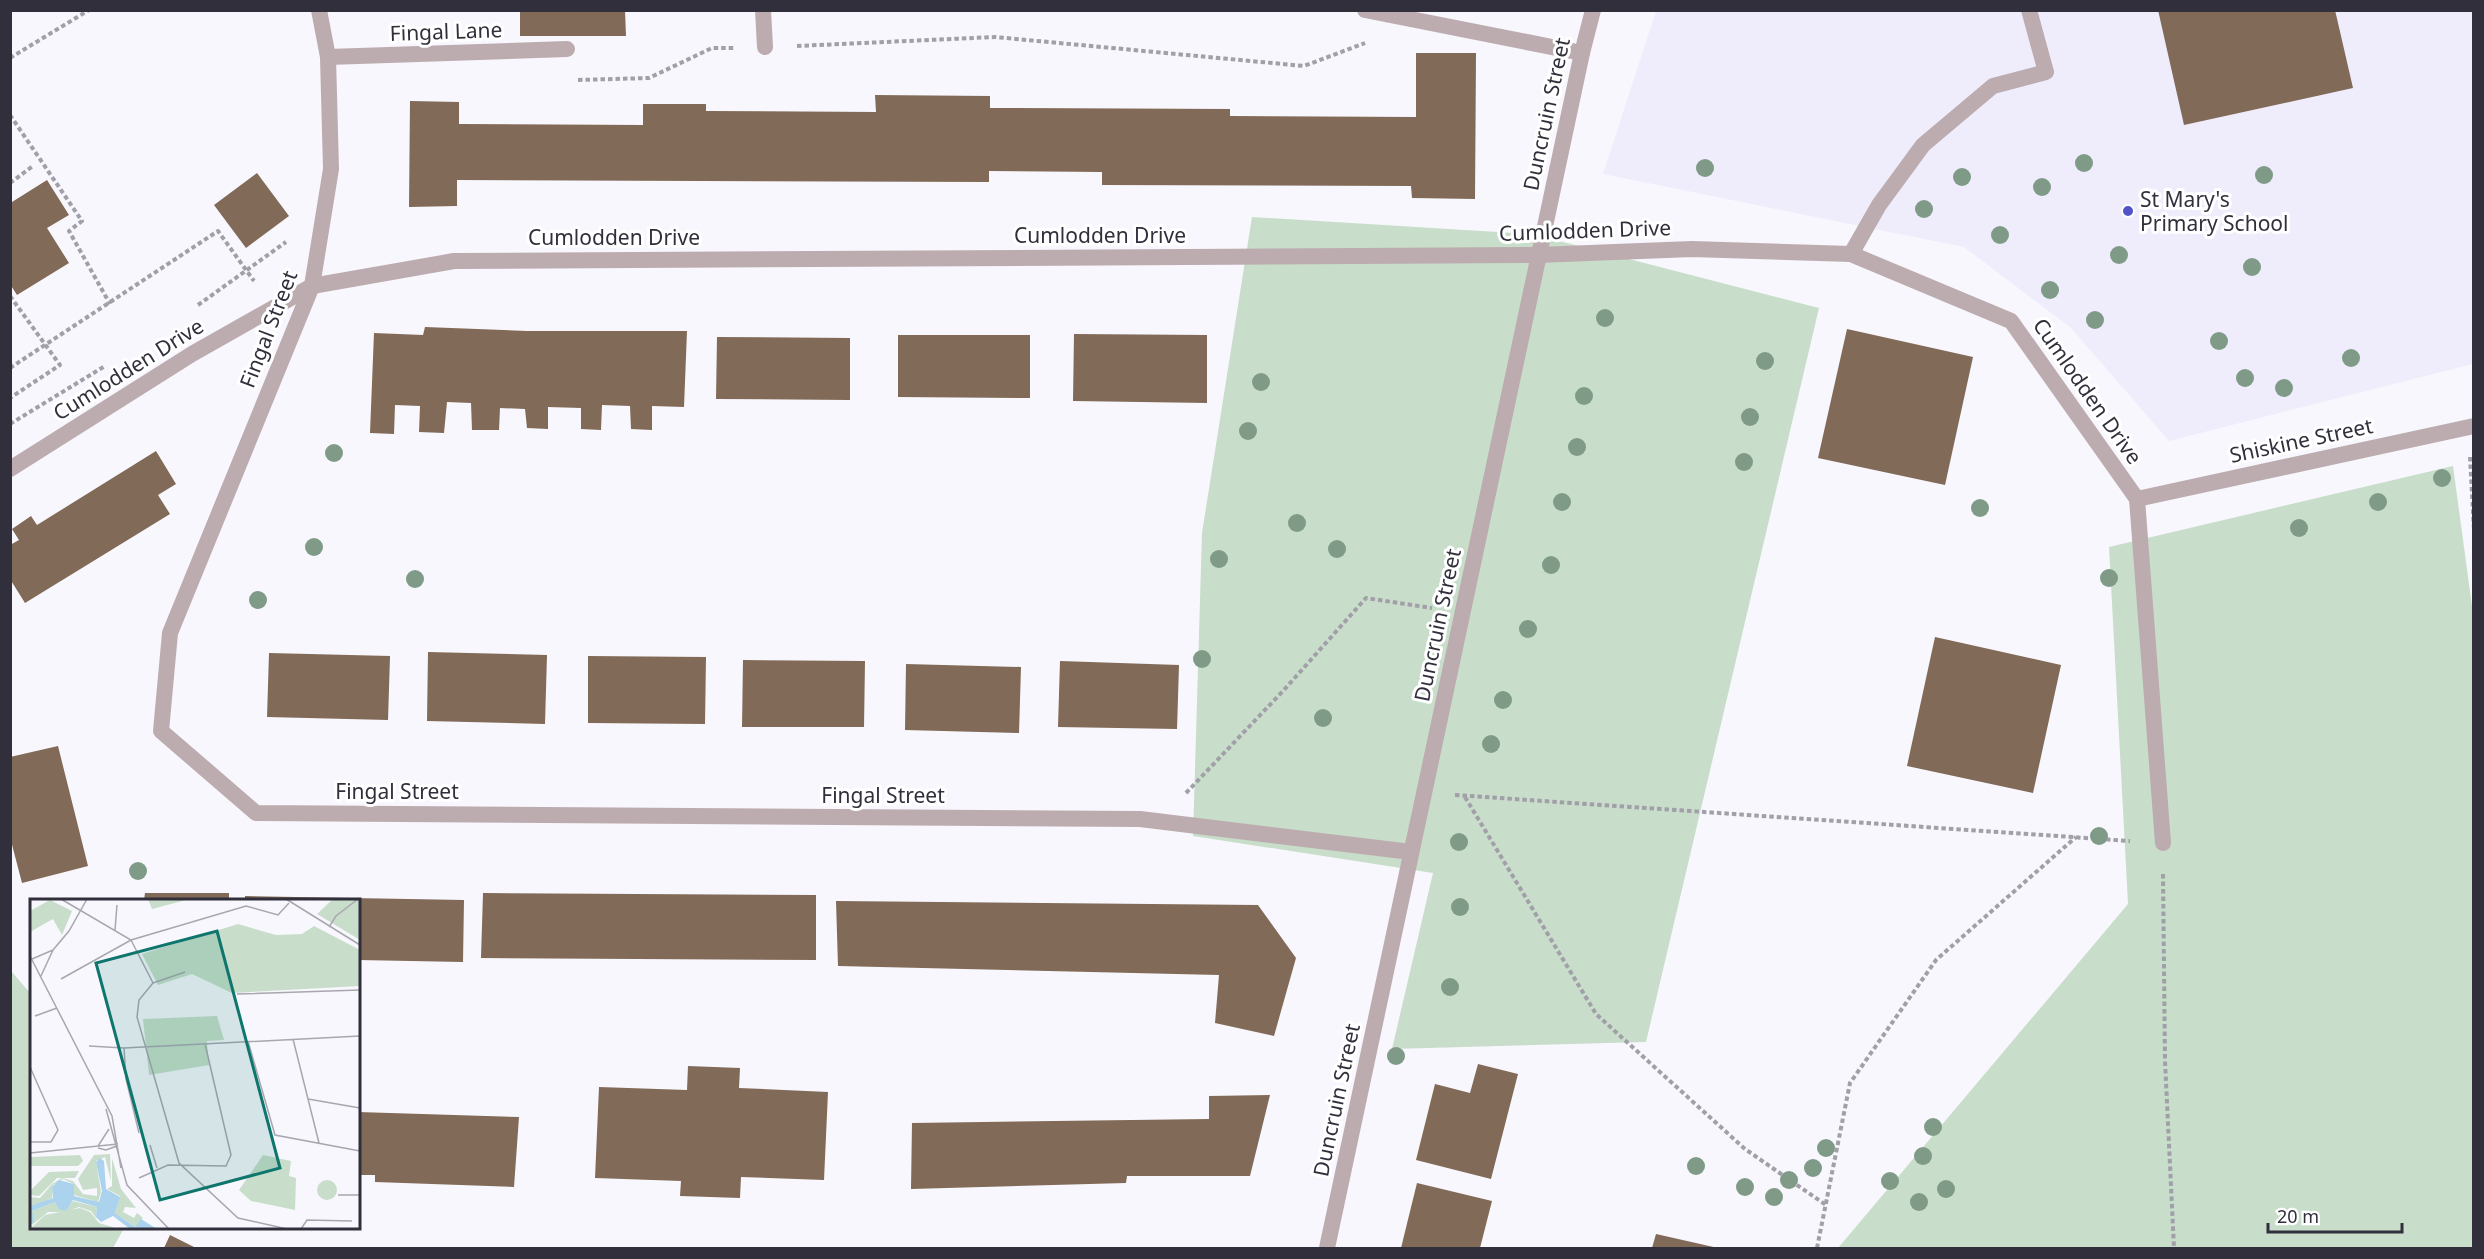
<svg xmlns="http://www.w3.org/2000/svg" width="2484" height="1259" font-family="'Noto Sans',sans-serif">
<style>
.built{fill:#efedfc}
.green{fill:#c8deca}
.building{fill:#816a57}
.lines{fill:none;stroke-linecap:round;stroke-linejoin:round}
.path{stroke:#a19fa8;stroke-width:4;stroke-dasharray:4.5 3;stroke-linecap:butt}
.service{stroke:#bcacaf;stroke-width:16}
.minor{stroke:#bcacaf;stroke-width:16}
.path-bridge{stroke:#a19fa8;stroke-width:4;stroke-dasharray:4.5 3;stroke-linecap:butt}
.tree{fill:#7f9b87}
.poi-dot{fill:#5052c8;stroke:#fff;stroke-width:2}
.labels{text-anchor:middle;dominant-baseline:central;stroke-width:6;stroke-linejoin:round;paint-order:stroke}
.street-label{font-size:21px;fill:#312f3b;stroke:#fff}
.poi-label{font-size:21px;fill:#312f3b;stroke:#fff;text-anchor:start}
.inset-road{fill:none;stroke:#a8a7af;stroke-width:1.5}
.view{fill:#0f766e;fill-opacity:0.15;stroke:#0f766e;stroke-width:3}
.inset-edge{fill:none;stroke:#312f3b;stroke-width:3}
</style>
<rect width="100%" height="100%" fill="#f8f7fd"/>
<polygon class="built" points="1656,11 2473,11 2473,364 2169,441 2071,328 1964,247 1603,174"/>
<g class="green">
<polygon points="1252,217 1532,234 1819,308 1646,1042 1392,1049 1433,873 1193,836 1202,533"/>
<polygon points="2453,466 2474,621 2473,1248 1838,1248 2128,904 2109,547"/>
<polygon points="11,971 31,994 32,1228 124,1228 113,1248 11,1248"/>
</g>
<g class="building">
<polygon points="520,10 625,10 626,36 520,36"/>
<polygon points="2158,10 2335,10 2353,88 2184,125"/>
<polygon points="1416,53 1476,53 1475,199 1412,198 1411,186 1102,185 1102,172 989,171 989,182 457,180 457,206 409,207 410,101 459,102 459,124 643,125 643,104 706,104 706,111 876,112 875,95 990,96 990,108 1230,109 1230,116 1416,117"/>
<polygon points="257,173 289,216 246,248 214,205"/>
<polygon points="47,180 69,215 47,228 69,263 17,295 10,284 10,200 12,202"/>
<polygon points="425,327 527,331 687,331 684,407 652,406 652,430 631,429 630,406 602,405 601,430 581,429 581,408 548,407 548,429 527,428 525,409 500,408 499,430 472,430 471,403 447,402 444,433 419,432 420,406 395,405 394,434 370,433 374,333 423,335"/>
<polygon points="1847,329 1973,357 1945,485 1818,458"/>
<polygon points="1074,334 1207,335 1207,403 1073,401"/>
<polygon points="898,335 1030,335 1030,398 898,397"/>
<polygon points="717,337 850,338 850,400 716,399"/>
<polygon points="156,451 176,484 158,495 170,514 25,603 10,579 10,545 19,540 12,529 31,516 37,525"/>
<polygon points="1935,637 2061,665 2033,793 1907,766"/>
<polygon points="428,652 547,655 545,724 427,721"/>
<polygon points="269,653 390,656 388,720 267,717"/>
<polygon points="588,656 706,657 705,724 588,723"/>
<polygon points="743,660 865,661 864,727 742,727"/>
<polygon points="1060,661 1179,665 1177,729 1058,727"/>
<polygon points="906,664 1021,667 1019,733 905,730"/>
<polygon points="58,746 88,866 22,883 10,837 10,757"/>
<polygon points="145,893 229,893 229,900 144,900"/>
<polygon points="483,893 816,895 816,960 481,958"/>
<polygon points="245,896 464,900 463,962 358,960 358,900 245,900"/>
<polygon points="836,901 1258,905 1296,958 1274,1036 1215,1023 1219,975 838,966"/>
<polygon points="1478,1064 1518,1074 1491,1179 1416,1160 1435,1084 1470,1093"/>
<polygon points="688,1066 740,1068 739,1088 828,1092 824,1180 741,1177 740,1198 680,1196 681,1181 595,1178 599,1087 687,1090"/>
<polygon points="1270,1095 1250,1176 1127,1176 1126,1183 911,1189 912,1123 1209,1119 1209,1096"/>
<polygon points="358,1112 519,1117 514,1187 375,1182 375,1175 358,1175"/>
<polygon points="1417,1183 1492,1201 1480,1248 1401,1248"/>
<polygon points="1656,1234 1718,1248 1652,1248"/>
<polygon points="170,1235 196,1248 164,1248"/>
</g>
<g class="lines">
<g class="path">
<polyline points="797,46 995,37 1304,66 1365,43"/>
<polyline points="10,58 89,10"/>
<polyline points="578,80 649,78 712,48 735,48"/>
<polyline points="10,115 82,221 69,231 110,304"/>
<polyline points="10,183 33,166"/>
<polyline points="198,305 286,242"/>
<polyline points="10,368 218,231 254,281"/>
<polyline points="10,424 105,366"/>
<polyline points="2470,457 2474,530"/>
<polyline points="1186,793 1283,691 1366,598 1432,608"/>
<polyline points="1455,795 2130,841"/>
<polyline points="1465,797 1596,1014 1745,1149 1826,1205"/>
<polyline points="2163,874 2165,1061 2174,1248"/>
<polyline points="1817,1248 1850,1083 1936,960 2076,837"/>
</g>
<g class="service">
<polyline points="763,10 765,47"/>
<polyline points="1851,254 1879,205 1923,145 1993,86 2046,72 2029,10"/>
</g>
<g class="minor">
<polyline points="319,10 328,57 331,169 312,286 170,633 161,731 256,813 1140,819 1411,852"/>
<polyline points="1365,10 1582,53"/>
<polyline points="328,57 567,49"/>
<polyline points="10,469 192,354 312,286 454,261 1538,255 1692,249 1851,254 2011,321 2137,499"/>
<polyline points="2137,499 2163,843"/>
<polyline points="2137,499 2474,426"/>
<polyline points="1327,1248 1582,53 1593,10"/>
</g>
<polyline class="path-bridge" points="10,296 60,365 10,398"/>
</g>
<g class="tree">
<circle cx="2084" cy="163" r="9"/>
<circle cx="1705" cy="168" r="9"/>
<circle cx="2264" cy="175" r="9"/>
<circle cx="1962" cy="177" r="9"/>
<circle cx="2042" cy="187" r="9"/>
<circle cx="1924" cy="209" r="9"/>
<circle cx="2000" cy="235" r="9"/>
<circle cx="2119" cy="255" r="9"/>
<circle cx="2252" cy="267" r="9"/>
<circle cx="2050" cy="290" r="9"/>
<circle cx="1605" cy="318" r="9"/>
<circle cx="2095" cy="320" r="9"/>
<circle cx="2219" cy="341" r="9"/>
<circle cx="2351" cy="358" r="9"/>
<circle cx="1765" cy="361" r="9"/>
<circle cx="2245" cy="378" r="9"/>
<circle cx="1261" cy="382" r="9"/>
<circle cx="2284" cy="388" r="9"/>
<circle cx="1584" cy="396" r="9"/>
<circle cx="1750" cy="417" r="9"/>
<circle cx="1248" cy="431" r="9"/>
<circle cx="1577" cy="447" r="9"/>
<circle cx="334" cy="453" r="9"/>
<circle cx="1744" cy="462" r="9"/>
<circle cx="2442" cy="478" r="9"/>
<circle cx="1562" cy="502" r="9"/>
<circle cx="2378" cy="502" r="9"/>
<circle cx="1980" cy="508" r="9"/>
<circle cx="1297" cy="523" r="9"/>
<circle cx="2299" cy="528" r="9"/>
<circle cx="314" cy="547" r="9"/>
<circle cx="1337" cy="549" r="9"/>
<circle cx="1219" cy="559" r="9"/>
<circle cx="1551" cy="565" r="9"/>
<circle cx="2109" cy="578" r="9"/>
<circle cx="415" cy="579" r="9"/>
<circle cx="258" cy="600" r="9"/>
<circle cx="1528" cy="629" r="9"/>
<circle cx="1202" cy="659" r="9"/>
<circle cx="1503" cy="700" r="9"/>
<circle cx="1323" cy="718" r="9"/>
<circle cx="1491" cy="744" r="9"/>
<circle cx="2099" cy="836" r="9"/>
<circle cx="1459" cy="842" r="9"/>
<circle cx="138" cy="871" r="9"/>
<circle cx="1460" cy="907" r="9"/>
<circle cx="1450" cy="987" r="9"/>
<circle cx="1396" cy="1056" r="9"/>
<circle cx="1933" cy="1127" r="9"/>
<circle cx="1826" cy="1148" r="9"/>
<circle cx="1923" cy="1156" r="9"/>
<circle cx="1696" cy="1166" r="9"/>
<circle cx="1813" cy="1168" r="9"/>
<circle cx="1789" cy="1180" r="9"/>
<circle cx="1890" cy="1181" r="9"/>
<circle cx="1745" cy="1187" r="9"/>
<circle cx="1946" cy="1189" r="9"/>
<circle cx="1774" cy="1197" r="9"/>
<circle cx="1919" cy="1202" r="9"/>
</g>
<circle class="poi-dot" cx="2128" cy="211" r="6"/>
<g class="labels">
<g class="street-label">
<text transform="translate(446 31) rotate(-2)">Fingal Lane</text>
<text transform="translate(1546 114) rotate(-78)">Duncruin Street</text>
<text transform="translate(1585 230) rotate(-2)">Cumlodden Drive</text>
<text x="1100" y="235">Cumlodden Drive</text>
<text x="614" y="237">Cumlodden Drive</text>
<text transform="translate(268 329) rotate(-69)">Fingal Street</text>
<text transform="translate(128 369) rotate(-32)">Cumlodden Drive</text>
<text transform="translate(2088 391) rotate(55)">Cumlodden Drive</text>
<text transform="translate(2301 440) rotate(-12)">Shiskine Street</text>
<text transform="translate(1437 625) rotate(-78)">Duncruin Street</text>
<text x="397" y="791">Fingal Street</text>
<text x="883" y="795">Fingal Street</text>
<text transform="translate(1336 1100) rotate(-78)">Duncruin Street</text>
</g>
<g class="poi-label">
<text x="2140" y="199">St Mary's<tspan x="2140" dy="24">Primary School</tspan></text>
</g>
</g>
<g transform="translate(30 899)">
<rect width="330" height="330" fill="#f8f7fd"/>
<path d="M118,0h42l-38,10zM303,0h27v41l-43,-26zM20,1l22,11 -10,24 -9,-16 -23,13v-21zM208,25l38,11 26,-1 12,-8 46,24v36l-128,7 -40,-19 -34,11 -16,-31zM187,117l7,24 -17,1 2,24 -60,10 -6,-56zM80,255l1,27 -6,-24 -9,4 5,31 -3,10 -24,-7v-11l-11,-5 -10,6 -1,13 -22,9v-10l10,1 12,-14 10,-6 11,3 10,13 14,2v-8l-14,2 -5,-11 16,-24zM50,256l3,6 -5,5h-48v-9zM233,256l28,6 -2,15 7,2 -1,32 -44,-9 -12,-11zM82,259l9,31 15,19 -11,-1 -2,5 11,6 3,-5 6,5 -8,9 -20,-14 5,-17 -13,-7 5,-3zM49,272l-4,7h-18l-18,18 -9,-1v-4l19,-19zM287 291a10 10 0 1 1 20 0a10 10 0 1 1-20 0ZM43,302l24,6 -1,11 -5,-7 -12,-4 -14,5h-17l-16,13v-14l23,-9 10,9zM50,309l10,4 9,11 20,6h-89l15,-14z" fill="#c8deca"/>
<path d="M70,259l4,3 2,28 14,8 -5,16 20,14 6,-8 16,10h-27l-17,-13 -12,6 -5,-5 1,-10 -24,-7 -7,11 -7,-2 -4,-7 -23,9 2,10 -4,4v-19l23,-8 -1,-11 7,-7 15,4v12l25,6 3,-11 -6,-29z" fill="#abd3ed"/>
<path class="inset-road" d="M31,0l70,41 22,43M256,0l74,46M299,28l7,-11 22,-17M85,31l2,-25M0,57l82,160 9,52M2,60l21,-9M11,77l12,-26 16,-19 18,-32M31,80l70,-39 115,-34 32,9 11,-12M123,84l-14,17 -2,17 42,146 59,55 49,11M123,84l32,-11M207,95l123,-4M5,117l22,-8M263,140l26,104M218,142l27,94 85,16M59,147l35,2 236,-12M94,149l2,31 13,54M0,168l28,63 -7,12h-21M278,200l52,9M76,210l21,76 42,44M120,246l7,23M68,247l11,-17M68,249l8,2 11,-4M0,254l88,-9M109,279l29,-13 58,1 5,-11 -26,-111M308,296h22M271,330l6,-9 45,1"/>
<path class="view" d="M187,32l63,237 -120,32 -64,-237z"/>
<rect width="330" height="330" class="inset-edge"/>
</g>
<rect width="2484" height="1259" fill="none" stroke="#312f3b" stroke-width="24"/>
<path d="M2268 1223v9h134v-9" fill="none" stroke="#312f3b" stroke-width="3"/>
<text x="2277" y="1223" font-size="18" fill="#312f3b" stroke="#ffffff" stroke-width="4.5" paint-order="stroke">20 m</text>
</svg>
